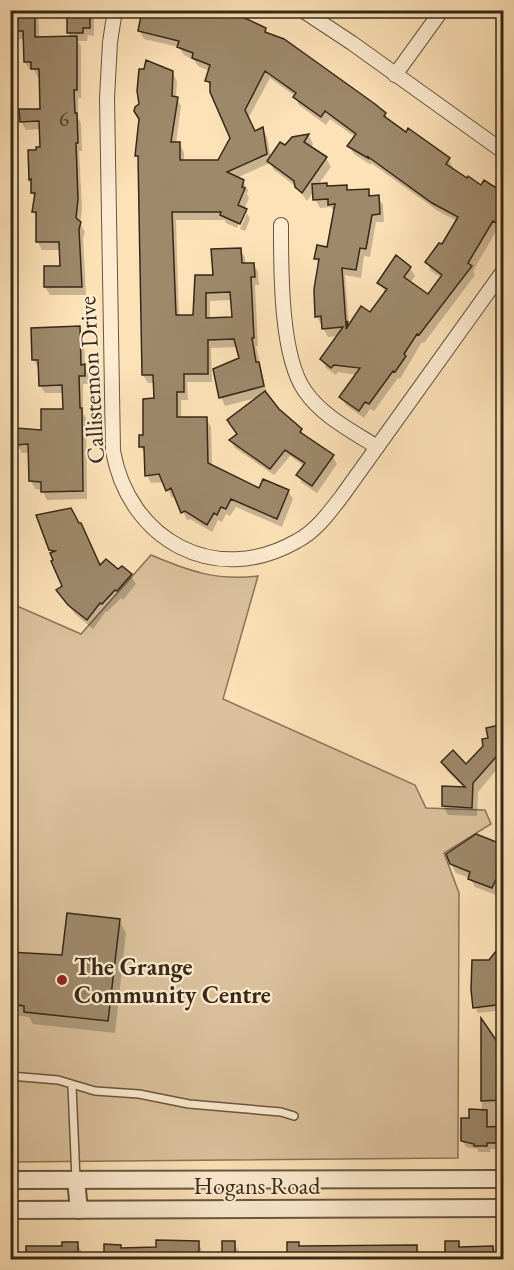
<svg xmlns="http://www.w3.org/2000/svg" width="514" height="1270" font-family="'EB Garamond',serif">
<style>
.green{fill:#dbc29d;stroke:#89755a;stroke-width:1.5}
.shadow{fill:#0003;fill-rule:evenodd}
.building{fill:#9e896b;stroke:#372818;stroke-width:1.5;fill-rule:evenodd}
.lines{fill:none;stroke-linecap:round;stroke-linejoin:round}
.service-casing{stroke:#685640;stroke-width:10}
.minor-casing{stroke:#685640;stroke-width:16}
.tertiary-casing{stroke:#685640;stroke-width:20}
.service{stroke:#feecd1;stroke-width:7}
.minor{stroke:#feecd1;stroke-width:14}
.tertiary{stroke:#feecd1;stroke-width:16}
.poi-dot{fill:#8f2418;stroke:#feecd1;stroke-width:2}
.labels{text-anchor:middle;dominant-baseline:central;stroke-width:4.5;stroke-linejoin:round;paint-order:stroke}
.number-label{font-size:21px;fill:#51402d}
.street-label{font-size:24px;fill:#372818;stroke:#feecd1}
.poi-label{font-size:24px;font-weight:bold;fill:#372818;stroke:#feecd1;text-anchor:start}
</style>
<rect width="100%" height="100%" fill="#fde2b8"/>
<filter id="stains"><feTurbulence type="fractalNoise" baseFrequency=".00333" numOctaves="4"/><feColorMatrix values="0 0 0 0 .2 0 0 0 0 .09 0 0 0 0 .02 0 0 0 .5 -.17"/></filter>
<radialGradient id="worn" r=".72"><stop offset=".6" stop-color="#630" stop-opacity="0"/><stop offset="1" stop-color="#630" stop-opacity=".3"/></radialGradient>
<path class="green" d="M151,555c38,16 65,26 107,21l-35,123 192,86 11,23 59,2 6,14 -47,29 15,40 -1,265 -447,4v-575h6v19l64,28z"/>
<g class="shadow">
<polygon points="11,10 38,10 39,39 71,38 68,32 68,10 94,10 94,36 88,35 87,41 78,41 81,46 81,98 78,98 78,118 81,123 82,151 79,151 82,208 80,224 85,232 83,238 86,295 50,295 45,287 45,268 61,267 61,250 42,250 38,242 37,218 34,212 35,198 32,193 30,179 38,152 41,149 41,129 26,130 21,121 42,111 41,77 38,77 34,70 30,70 25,62 25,39 16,39 11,30"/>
<path d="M140,10h48l77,19 4,6 116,79 4,8 59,37 5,8 -1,2 29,18 23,9v36l-6,-4 -25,43 2,4 -51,68 -2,-1 -22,37 -2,-1 -24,33 -4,-2 -6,9 -18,-13 -5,-8 16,-22 -19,-3 -2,3 -10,-7 -4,-9 17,-23 -11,1 -11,-20 2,-52 -3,-6 13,-11 6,-34 -4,-7 -11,1 -5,-9 -1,-8 -7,10 -9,-13 -24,-18 -4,-7 -34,15 7,4 5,8 -1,4 2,4 -5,12 2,1 4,8 -5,12 -5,-2 7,-16h-4l-6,15 -11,-5 -1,-3h-49l3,97h16l1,-40h18l26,-28 5,9v7l8,-1 5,8 1,13h-4l3,61h-2l11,48 11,16 23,20 4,7 28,20 4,7 -20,29 -15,-10 -4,-8 6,-9 -14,-10 -16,19 -39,-27 -4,-7 7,-6 -10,-14 32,-24 -35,9 -4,-9 20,-38 -3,-12 -27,1 1,34h-25l1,18h-7v19l25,-1 5,9 1,40 48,23 28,1 5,8 -11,28 -46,-20 -6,9 -4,-2 -4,8 -4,-2 -6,12 -22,-13 -3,1 -11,-24 -4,2 -8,-16 -13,1 -4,-8 -1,-20 -5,-8 14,-47v-17h-7l-5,-8 -3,-214 -3,-5 3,-37 32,-47 5,9 -1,16 5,9 -5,38h3l5,8v10l35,-1 12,-23 -24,-58 3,-9 -12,-5 -4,-6 -10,-5 -5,-8 -35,-8 -4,-8 3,-14zM270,78l25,18 4,9 27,20 4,-6 25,18 -6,9 5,8 17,11v-2l67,48 19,10 -15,25 -15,16 4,9 11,7 -13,18 -19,-13 5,-7 -5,-8 -31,15 7,10 -15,21 -22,13 -4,-52 16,3 3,-22 6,1 6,-35h8l-1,-17 -5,-8h-6l-4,-6 -19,1 -3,-6 -19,1 -9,-2 13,-18 -5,-9 -15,-10 2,-4 -4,-8 -16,3 -22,20 -4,-22 -4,-8 -8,4 -7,-14zM232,300l2,19h-24v-18z"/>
<polygon points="79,328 84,336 85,368 88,374 89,384 83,384 83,413 86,418 87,499 47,500 42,490 35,489 31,481 30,452 22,453 17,445 43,431 64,410 64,393 45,393 40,385 38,368 34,360"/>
<polygon points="81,524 101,567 130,575 136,584 123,600 121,598 107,612 106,611 93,629 75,614 58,591 63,586 50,549"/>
<polygon points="504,725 504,765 502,763 478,792 477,816 448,815 443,806 465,788 447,771 442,762 466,766"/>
<polygon points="504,846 504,898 475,887 470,878 456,873 451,864"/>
<polygon points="119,920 126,933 115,1033 33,1024 29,1017 10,1015 10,953 64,957"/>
<polygon points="504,944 504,1010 478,1013 475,1007"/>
<polygon points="482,1022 497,1045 504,1045 504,1149 490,1149 490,1152 479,1152 477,1149 466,1147 462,1140 470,1119 482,1111"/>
<polygon points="198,1242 203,1253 223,1253 234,1243 239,1251 239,1258 268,1259 268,1257 277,1257 277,1252 289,1253 298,1244 300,1247 416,1246 420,1253 446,1254 458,1243 461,1248 493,1248 497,1255 504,1255 504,1260 105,1260 121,1246 122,1249 158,1249"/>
<polygon points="77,1244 82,1252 82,1260 28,1260"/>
</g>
<g class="building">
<polygon points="10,10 35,10 35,37 77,36 77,90 74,90 75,113 77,113 78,143 76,143 78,199 76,218 81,222 79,229 82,287 44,287 44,266 60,266 59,242 36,242 36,212 32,212 35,193 31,193 31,179 29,180 28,150 36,150 36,147 40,147 39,121 20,122 19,109 40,109 39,69 31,69 31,62 24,62 23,31 10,31"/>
<polygon points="67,10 90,10 90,28 83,28 83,33 67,33"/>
<path d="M142,10h74l31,9 19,9 -1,4 19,7 31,22 60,43 11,9 -2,3 22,16 2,-4 42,30 -4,6 21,14 1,-2 13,9 3,-5 20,13v35l-11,-7 -25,42 4,3 -53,69 -2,-1 -13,20 2,2 -11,16 -2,-1 -24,33 -4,-2 -6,9 -20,-14 21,-29 -26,-3 -3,3 -11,-9 23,-32 -21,2 -1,-13 -6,1 -1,-28 5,-30h-5l3,-14 10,2 8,-43 -7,1v-6l-15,1 -1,-16 15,-1v3l20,-1v5l22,-1v7l10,-1 1,19 -8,1 -6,34 -6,-1 -4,22 -14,-2 4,56 2,-3 -2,8 15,-23 9,6 17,-23 -10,-6 19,-28 15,12 -7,10 24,17 14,-19 -17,-13 14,-19 3,1 16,-27 -26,-14 -65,-47 1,2 -21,-12 9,-12 -31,-23 -4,6 -28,-20 3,-4 -31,-22 -20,39 10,21 8,-4 4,27 -40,18 17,8 -2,7 3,1 -7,17 9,4 -7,15 -20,-9 1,-3h-49l4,103h17l2,-40h18l-2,-26 30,-1 1,15h12l1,14h-4l3,61h-2l4,24h3l5,24 -45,12 -6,-29 26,-11 -5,-19 -26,1v34h-24v18h-7v25h30l1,46 51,25 4,-9 26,11 -12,29 -46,-20 -5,10 -5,-2 -4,8 -3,-2 -7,12 -22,-14 -4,2 -10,-25 -5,3 -7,-17 -14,2 -1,-29h-5v-12h4v-36l11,-1 -1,-23h-11l-4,-219h-3l4,-37 -5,-8 1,-4 4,-3 -2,-13 2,-22h5l2,-9 27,11 -1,25 6,1 -7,45h9v18h38l12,-22 -20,-46v-10l-5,-1 5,-16 -18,-7 1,-5 -16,-6 2,-6 -41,-10zM230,292l2,25 -26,1v-25z"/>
<polygon points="309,134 304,142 327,157 302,193 295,187 294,181 267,161 280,142 285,145 292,137"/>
<polygon points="80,326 81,365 85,364 85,376 79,376 80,408 82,408 83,491 41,492 41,482 29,481 28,444 16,445 16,428 41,430 41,409 63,409 62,385 39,386 38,360 32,360 31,328"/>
<polygon points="265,391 279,409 302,429 300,432 334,455 312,486 296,475 305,463 285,450 270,469 229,440 237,434 227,420"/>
<polygon points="71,508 79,523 81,523 100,565 106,559 118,569 122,566 132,574 117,591 115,590 102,604 100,603 87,620 68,605 56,590 62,586 51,561 53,560 50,553 55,551 49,550 36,515"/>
<polygon points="504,724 504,748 473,783 472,808 442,806 442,786 465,787 441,762 453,750 466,764 483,746 482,739 488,738 486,728"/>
<polygon points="476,834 504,845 504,862 492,888 468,879 470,872 450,864 446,854"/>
<polygon points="67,913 120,919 108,1021 24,1012 24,1006 10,1004 10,952 62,955"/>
<polygon points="504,941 504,1004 473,1008 471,990 472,960 489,960"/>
<polygon points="481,1018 498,1043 502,1043 502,1054 504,1054 504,1100 481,1101"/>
<polygon points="469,1109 487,1110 487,1127 504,1126 504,1143 487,1143 487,1146 474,1146 474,1144 461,1141 461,1118 469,1118"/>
<polygon points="156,1240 199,1241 199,1260 104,1260 104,1244 121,1245 121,1248 156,1247"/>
<rect x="222" y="1241" width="13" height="19"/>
<polygon points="445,1241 459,1241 459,1247 493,1246 494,1260 445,1260"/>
<polygon points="62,1242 78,1242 78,1260 26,1260 26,1246 62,1246"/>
<polygon points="287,1242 299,1242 299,1246 417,1245 417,1260 287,1260"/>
</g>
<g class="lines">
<g class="service-casing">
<g id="service">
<polyline points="10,1076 58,1080 95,1091 139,1094 189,1104 281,1112 294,1116"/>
<polyline points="72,1086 76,1180"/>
</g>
</g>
<g class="minor-casing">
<g id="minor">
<path d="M115,10l-5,32 -3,56 6,353c16,89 102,137 184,90 19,-10 32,-28 45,-45l162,-226"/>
<polyline points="302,10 352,43 504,152"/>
<polyline points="395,75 442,10"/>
<path d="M281,225c0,43 -1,131 24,166 17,25 47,40 72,56"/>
</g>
</g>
<g class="tertiary-casing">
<g id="tertiary">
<polyline points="10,1180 504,1179"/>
<polyline points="76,1180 79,1210"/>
<polyline points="10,1210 504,1208"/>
</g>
</g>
<use href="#service" class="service"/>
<use href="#minor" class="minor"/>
<use href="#tertiary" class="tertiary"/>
</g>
<circle class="poi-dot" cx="62" cy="980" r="6"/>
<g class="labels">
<g class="number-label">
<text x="64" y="118">6</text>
</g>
<g class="street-label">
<text transform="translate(91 380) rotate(-93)">Callistemon Drive</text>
<text x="257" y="1185">Hogans Road</text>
</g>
<g class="poi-label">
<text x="74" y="966">The Grange<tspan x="74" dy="28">Community Centre</tspan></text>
</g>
</g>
<rect width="514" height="1270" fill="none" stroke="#fde2b8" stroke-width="36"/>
<rect x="12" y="12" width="490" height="1246" fill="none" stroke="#372818" stroke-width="3"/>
<rect x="18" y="18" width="478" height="1234" fill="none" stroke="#372818" stroke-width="1.5"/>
<rect width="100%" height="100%" filter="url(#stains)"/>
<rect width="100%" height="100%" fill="url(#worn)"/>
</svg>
